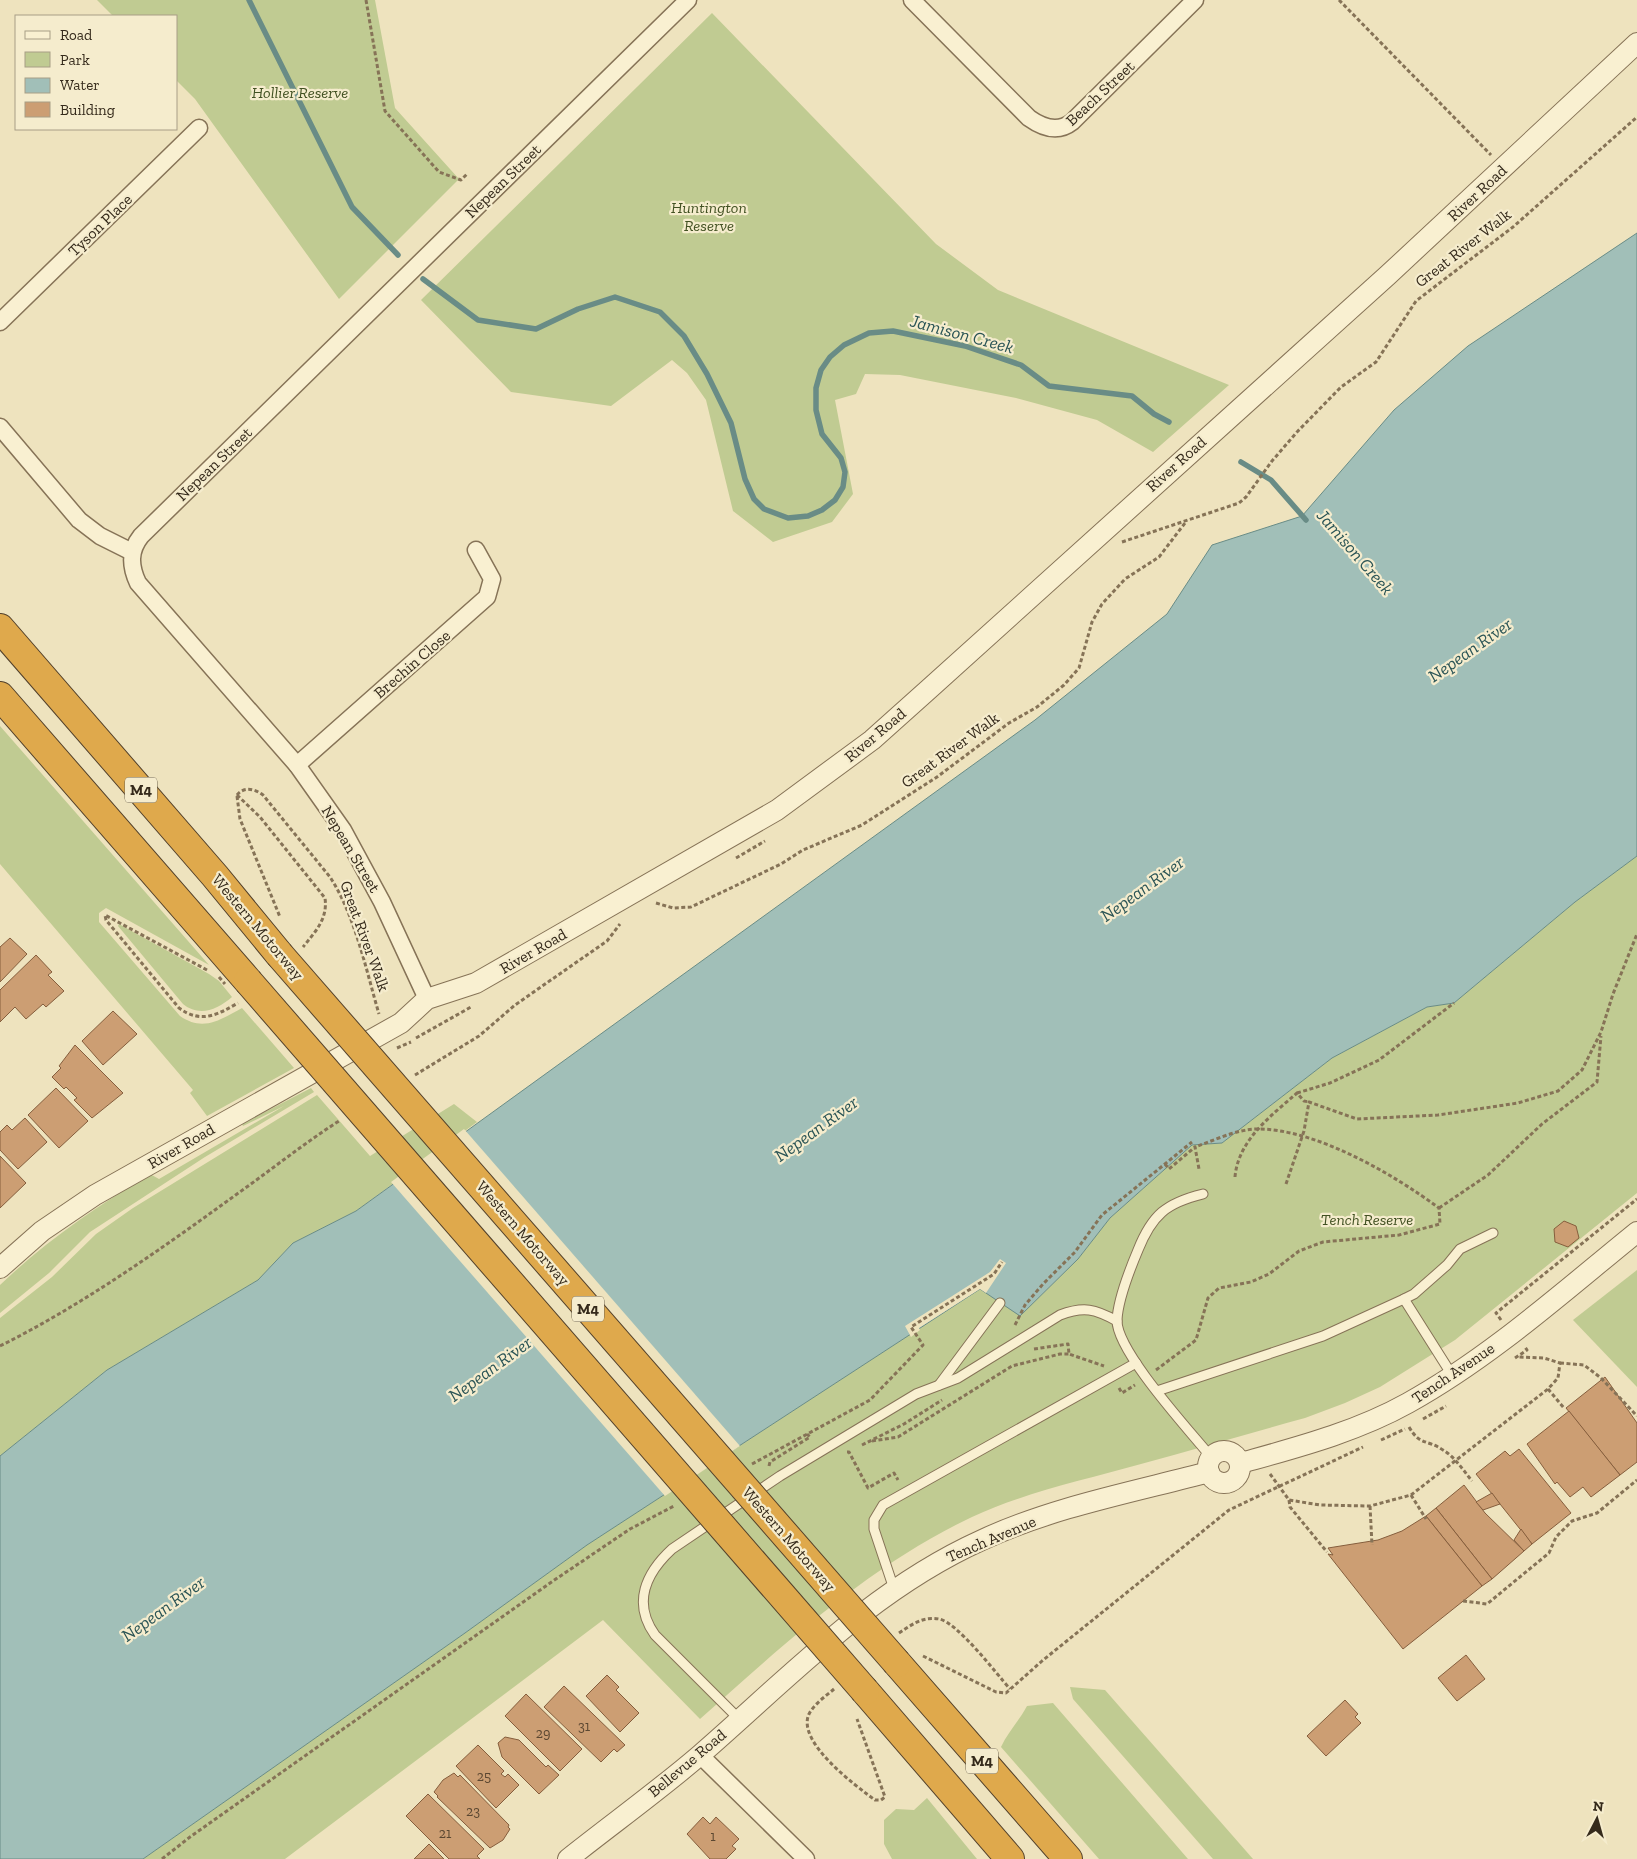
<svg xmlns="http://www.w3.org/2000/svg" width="1637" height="1859" font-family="'Zilla Slab',serif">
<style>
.green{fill:#c0cb92}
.water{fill:#a1bfb8;stroke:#698c86}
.pier{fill:#eee3be}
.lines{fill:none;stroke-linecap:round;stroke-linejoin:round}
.stream{stroke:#698c86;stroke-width:5.5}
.building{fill:#cc9e73;stroke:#855e3d}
.service-casing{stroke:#867357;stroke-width:11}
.minor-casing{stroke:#867357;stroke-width:19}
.tertiary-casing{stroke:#867357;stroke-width:22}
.motorway-casing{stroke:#53412b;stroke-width:30}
.path{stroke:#867357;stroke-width:3;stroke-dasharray:4 2.5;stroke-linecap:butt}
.service{stroke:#f9f0d1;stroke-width:9}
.minor{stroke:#f9f0d1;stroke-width:16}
.tertiary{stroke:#f9f0d1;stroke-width:20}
.motorway{stroke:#dfa94c;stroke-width:28}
.motorway-bridge-casing{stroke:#53412b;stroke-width:30;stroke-linecap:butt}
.path-bridge{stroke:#867357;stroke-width:3;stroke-dasharray:4 2.5;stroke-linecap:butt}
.motorway-bridge{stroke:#dfa94c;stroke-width:28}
.labels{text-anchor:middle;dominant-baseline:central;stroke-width:4.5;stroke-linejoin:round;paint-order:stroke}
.number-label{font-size:14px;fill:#5b4731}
.shield{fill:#f5eccd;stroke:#6f6450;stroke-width:1}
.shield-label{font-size:15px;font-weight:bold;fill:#352a1b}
.park-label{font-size:16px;font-style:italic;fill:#425122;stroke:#f5eccd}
.street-label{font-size:16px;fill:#352a1b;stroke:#f5eccd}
.water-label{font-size:18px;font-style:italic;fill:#2a5455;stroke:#f5eccd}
</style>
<rect width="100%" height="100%" fill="#eee3be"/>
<g class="green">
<polygon points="97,0 375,0 395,108 459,179 339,299 195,99 176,80 176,16 113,16"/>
<polygon points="712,13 936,244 998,290 1229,385 1153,452 1097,420 1016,398 900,375 865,374 856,394 835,400 853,494 832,522 773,542 733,511 706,400 687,373 672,360 611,406 511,392 421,300"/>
<path d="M0,726l209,239 -103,-57 -7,5v9l81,94c23,16 40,4 62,-8l52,60 -87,48 -17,-23 3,-3 -193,-226z"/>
<path d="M1637,856v337l-182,147 -75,47 -35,16 -40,15c-55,15 -109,31 -164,46 -57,16 -115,28 -169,53 -102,48 -189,128 -272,202l-97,-99 -318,239h-142l322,-226 122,-88 393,-256 41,26 57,-56 32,-41 82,-73 30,-2 110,-85 95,-51 27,-4 121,-101z"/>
<path d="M119,924l90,50 10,7 13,16c-15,13 -33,20 -49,7l-65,-78z"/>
<path d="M311,1088l3,4 -109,65 -115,75 -41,41 -49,40v-28c47,-45 95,-77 150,-111l9,5 125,-73 -41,20 -1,-2z"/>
<polygon points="317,1095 370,1156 454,1104 477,1122 356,1211 293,1243 258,1280 107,1370 0,1456 0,1318 52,1277 96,1234 133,1208"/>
<polygon points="1637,1270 1637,1387 1573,1320"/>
<polygon points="1070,1687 1105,1690 1253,1859 1213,1859 1073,1699"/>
<path d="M1053,1703l135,156h-89l-98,-112c7,-15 18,-26 26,-41z"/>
<polygon points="927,1798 977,1859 892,1859 884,1844 884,1820 896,1809 914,1810"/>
</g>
<polygon class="water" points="1637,233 1637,856 1575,902 1454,1003 1427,1007 1332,1058 1222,1143 1192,1145 1110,1218 1078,1259 1020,1316 980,1289 587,1545 465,1633 143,1859 0,1859 0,1456 107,1370 258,1280 293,1243 356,1211 1035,720 1167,614 1212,545 1302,516 1394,410 1468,346"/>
<g class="pier">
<polygon points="464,1129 740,1446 665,1496 391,1182"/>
<polygon points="1000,1259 1006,1263 986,1293 980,1289 919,1328 920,1330 911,1337 905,1326 990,1272"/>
</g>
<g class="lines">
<g class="stream">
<polyline points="249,0 352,207 398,255"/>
<polyline points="423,279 478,320 536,329 578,309 615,297 660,312 684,336 707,374 731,423 745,479 754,499 764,509 788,518 808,516 822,510 835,500 843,487 845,472 841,458 822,434 816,410 816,388 821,370 830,357 844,345 869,333 893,331 965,346 1021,365 1049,386 1132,396 1154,414 1169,422"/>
<polyline points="1241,462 1271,480 1306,520"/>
</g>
</g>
<g class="building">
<polygon points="10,938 27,954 0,982 0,947"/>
<polygon points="36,955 52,972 48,975 64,991 46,1007 43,1004 26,1019 15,1007 0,1022 0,990"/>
<polygon points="113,1011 137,1034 103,1065 82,1041"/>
<polygon points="75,1045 123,1093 92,1118 74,1100 77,1098 66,1087 64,1089 52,1077 61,1068 59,1066"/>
<polygon points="56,1088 88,1121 59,1148 28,1115"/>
<polygon points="25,1118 47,1142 18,1169 0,1150 0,1132 7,1125 12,1130"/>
<polygon points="0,1156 26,1183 0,1208"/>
<polygon points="1564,1221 1576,1226 1579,1238 1568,1247 1555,1242 1554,1229"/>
<polygon points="1605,1377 1637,1423 1637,1462 1620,1475 1566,1408"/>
<polygon points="1569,1411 1620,1475 1591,1497 1583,1487 1570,1497 1557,1482 1555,1484 1527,1444"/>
<polygon points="1519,1449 1571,1513 1532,1544 1476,1474 1505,1451 1510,1456"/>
<polygon points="1464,1485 1485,1513 1524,1551 1492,1579 1436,1508"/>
<polygon points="1492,1493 1500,1504 1483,1510 1476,1502"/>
<polygon points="1436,1508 1492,1579 1482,1586 1426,1516"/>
<polygon points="1426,1516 1482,1586 1403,1649 1328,1554 1333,1555 1328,1548 1378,1540 1402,1531"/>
<polygon points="1521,1529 1532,1544 1524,1551 1514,1540"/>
<polygon points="1466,1655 1485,1679 1457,1701 1438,1678"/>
<polygon points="607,1675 619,1687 616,1690 639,1713 620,1732 586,1696"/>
<polygon points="564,1686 625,1745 617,1752 614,1749 601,1762 544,1707"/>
<polygon points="526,1694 582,1749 560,1771 505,1716"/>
<polygon points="1345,1700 1358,1714 1355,1717 1361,1723 1326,1756 1307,1736"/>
<polygon points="505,1737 519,1740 546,1767 548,1765 559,1775 539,1794 502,1757 498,1743"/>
<polygon points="478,1745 504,1771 501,1774 505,1777 508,1774 519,1785 496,1808 456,1766"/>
<polygon points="454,1773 458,1777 460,1775 509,1825 508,1827 510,1829 503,1840 490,1848 437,1797 438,1796 434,1792 443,1780"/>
<polygon points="428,1794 484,1849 477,1856 480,1859 449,1859 406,1816"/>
<polygon points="703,1817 710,1824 716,1817 739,1839 732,1846 736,1849 726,1859 710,1859 687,1834"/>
<polygon points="429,1844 444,1859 414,1859"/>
</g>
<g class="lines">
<g class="service-casing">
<g id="service">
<path d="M1203,1194c-37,9 -51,21 -65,56 -8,19 -20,50 -21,70 -1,31 73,111 94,137"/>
<polyline points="1404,1299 1452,1375"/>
<polyline points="939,1385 1000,1303"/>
<polyline points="1157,1391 1323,1336 1404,1299 1414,1294 1447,1265 1460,1249 1493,1233"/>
<polyline points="894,1589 874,1529 874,1520 883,1505 1136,1363"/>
<path d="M739,1719l-84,-84c-23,-32 -9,-62 17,-86l108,-73 136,-82 42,-16 102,-63c24,-9 35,-6 57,6"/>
</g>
</g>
<g class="minor-casing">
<g id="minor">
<path d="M912,0l117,118c14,10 29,15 43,4l123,-122"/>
<polyline points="0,322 199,128"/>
<polyline points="0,427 79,520 100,536 132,552"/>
<polyline points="297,765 487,597 492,579 476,550"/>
<path d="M427,999l-45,-97 -39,-72 -46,-65 -159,-182c-8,-17 -9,-32 3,-47l547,-536"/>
<polyline points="700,1755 806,1859"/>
</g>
</g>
<g class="tertiary-casing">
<g id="tertiary">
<polyline points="0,1268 42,1231 95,1195 401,1023 427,999 476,983 777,810 872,740 929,689 1388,275 1637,43"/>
<circle cx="1224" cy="1467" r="16"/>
<path d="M1241,1463c57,-16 115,-31 167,-60 83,-46 156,-112 229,-171"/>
<path d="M568,1859c44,-35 90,-68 132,-104 90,-78 171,-165 282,-215 71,-33 151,-48 227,-68"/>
</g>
</g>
<g class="motorway-casing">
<g id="motorway">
<polyline points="0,628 215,876 279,954"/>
<polyline points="0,696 248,981"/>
<polyline points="897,1663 1068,1859"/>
<polyline points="865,1691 1010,1859"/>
</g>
</g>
<g class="path">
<polyline points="366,0 385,111 439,172 461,180 468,173"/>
<polyline points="1339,0 1491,155"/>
<polyline points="1122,542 1239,503 1246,497 1272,461 1297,432 1341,387 1376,362 1416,301 1513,227 1637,117"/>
<path d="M237,795c7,-9 18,-6 26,0l67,82c25,38 36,93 49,137"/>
<path d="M237,795l23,22 65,81c3,21 -10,34 -22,49"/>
<polyline points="237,796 240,819 280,917"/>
<polyline points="736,858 765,841"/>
<polyline points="656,903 673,908 691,907 781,864 803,850 862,825 937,777 1009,723 1037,707 1064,685 1079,668 1092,622 1102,604 1125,579 1159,557 1185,523"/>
<path d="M207,970l-102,-55 1,5 73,88c22,16 38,7 59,-5"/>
<polyline points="416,1038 471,1007"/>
<polyline points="397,1048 411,1042"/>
<polyline points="415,1075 479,1036 515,1005 607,941 620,924"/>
<polyline points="1297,1093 1330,1083 1379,1060 1454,1003"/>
<polyline points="1165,1164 1169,1169 1195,1147 1199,1169"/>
<path d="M1235,1177c3,-37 37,-62 62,-84l7,8 5,1"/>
<polyline points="1286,1184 1304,1131 1309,1102 1357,1119 1438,1115 1518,1103 1558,1091 1582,1070 1601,1032 1613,994 1637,934"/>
<polyline points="1439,1208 1488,1175 1542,1124 1597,1082 1601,1036"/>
<polyline points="1501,1320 1496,1313 1637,1199"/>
<polyline points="1015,1325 1025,1305 1043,1284 1075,1252 1102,1215 1192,1142"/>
<path d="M0,1346c84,-42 161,-97 237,-152 34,-24 66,-50 102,-73"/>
<polyline points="1034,1349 1068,1344 1069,1354 1104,1366"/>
<polyline points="1515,1358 1527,1350 1525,1347"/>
<polyline points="1560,1363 1584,1365 1601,1378 1637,1416"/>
<path d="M1156,1370l40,-30 12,-42 11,-10 32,-6 18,-8 30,-23 24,-9 76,-7 41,-11 -1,-16c-46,-34 -123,-79 -181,-79 -21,0 -43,11 -63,18"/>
<polyline points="1119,1388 1122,1393 1135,1385"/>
<polyline points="1548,1389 1564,1408"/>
<polyline points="1423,1419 1446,1406"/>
<path d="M1409,1427c11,19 18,12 34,23 12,7 20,20 29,31"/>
<polyline points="1381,1440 1405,1429"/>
<polyline points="872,1441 898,1437 1012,1366 1060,1354 1069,1354"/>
<polyline points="862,1445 904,1424 942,1400"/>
<polyline points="847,1452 849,1452 868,1488 894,1473 898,1480"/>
<polyline points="752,1464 870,1400 923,1345 911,1327 994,1274 1002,1262"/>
<polyline points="769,1466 770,1462 810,1437 807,1434"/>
<polyline points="1270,1474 1289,1500 1320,1505 1370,1506 1411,1495 1548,1389 1558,1378 1560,1363 1544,1358 1518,1357"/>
<polyline points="1411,1495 1426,1519"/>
<polyline points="1289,1500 1290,1507 1327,1552"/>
<polyline points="1370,1506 1372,1545"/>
<polyline points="1463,1601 1487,1604 1549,1553 1556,1537 1572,1521 1597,1513 1637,1480"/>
<path d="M899,1633c12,-8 24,-17 40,-14 18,3 57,54 71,70"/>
<polyline points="923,1656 996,1692 1006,1693 1042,1661 1229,1510 1363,1447"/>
<path d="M834,1689c-8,7 -20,15 -25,25 -13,28 47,72 66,86h6l4,-3 -28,-78"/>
<polyline points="162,1859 190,1837 553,1581 630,1529 674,1506"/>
</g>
<use href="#service" class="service"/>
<use href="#minor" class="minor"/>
<use href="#tertiary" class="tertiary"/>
<use href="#motorway" class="motorway"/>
<g class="motorway-bridge-casing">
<g id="motorway-bridge">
<polyline points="279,954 897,1663"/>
<polyline points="248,981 865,1691"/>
</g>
</g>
<polyline class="path-bridge" points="219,977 225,984"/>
<use href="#motorway-bridge" class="motorway-bridge"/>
</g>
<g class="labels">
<g class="number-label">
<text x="584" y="1726">31</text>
<text x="543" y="1733">29</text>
<text x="484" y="1776">25</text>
<text x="473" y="1811">23</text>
<text x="445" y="1833">21</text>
<text x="713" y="1836">1</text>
</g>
<g class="shield">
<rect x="125" y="777.5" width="32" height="25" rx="4"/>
<rect x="572" y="1296.5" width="32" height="25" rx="4"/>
<rect x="966" y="1748.5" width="32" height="25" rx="4"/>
</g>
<g class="shield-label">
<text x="141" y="790">M4</text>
<text x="588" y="1309">M4</text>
<text x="982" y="1761">M4</text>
</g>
<g class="park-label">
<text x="300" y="92">Hollier Reserve</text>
<text x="709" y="207">Huntington<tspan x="709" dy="18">Reserve</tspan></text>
<text x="1367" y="1219">Tench Reserve</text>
</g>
<g class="street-label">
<text transform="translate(1100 93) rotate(-43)">Beach Street</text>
<text transform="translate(503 181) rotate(-44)">Nepean Street</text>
<text transform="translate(1477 193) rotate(-43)">River Road</text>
<text transform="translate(100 225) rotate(-44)">Tyson Place</text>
<text transform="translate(1463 248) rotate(-38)">Great River Walk</text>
<text transform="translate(214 464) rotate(-44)">Nepean Street</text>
<text transform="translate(1176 464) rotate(-42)">River Road</text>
<text transform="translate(412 664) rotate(-41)">Brechin Close</text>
<text transform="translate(875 735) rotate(-40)">River Road</text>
<text transform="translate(950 750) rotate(-36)">Great River Walk</text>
<text transform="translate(351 849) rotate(59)">Nepean Street</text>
<text transform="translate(258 927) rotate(50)">Western Motorway</text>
<text transform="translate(365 936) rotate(70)">Great River Walk</text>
<text transform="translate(533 951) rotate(-30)">River Road</text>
<text transform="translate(181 1146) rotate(-30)">River Road</text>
<text transform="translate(523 1233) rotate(49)">Western Motorway</text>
<text transform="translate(1453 1373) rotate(-34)">Tench Avenue</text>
<text transform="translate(789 1539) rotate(49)">Western Motorway</text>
<text transform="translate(991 1539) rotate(-23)">Tench Avenue</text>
<text transform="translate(687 1763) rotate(-40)">Bellevue Road</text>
</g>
<g class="water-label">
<text transform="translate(962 334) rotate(15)">Jamison Creek</text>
<text transform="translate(1355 552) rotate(49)">Jamison Creek</text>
<text transform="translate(1470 650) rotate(-35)">Nepean River</text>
<text transform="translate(1142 889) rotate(-36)">Nepean River</text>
<text transform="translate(816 1129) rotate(-36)">Nepean River</text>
<text transform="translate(490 1369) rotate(-36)">Nepean River</text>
<text transform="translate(163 1609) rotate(-36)">Nepean River</text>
</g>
</g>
<rect x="15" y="15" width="162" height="115" fill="#f5eccd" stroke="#a89e86"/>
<rect x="25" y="31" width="25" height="8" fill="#f9f0d1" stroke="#a89e86"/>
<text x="60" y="40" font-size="15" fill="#352a1b">Road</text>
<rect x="25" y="52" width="25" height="15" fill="#c0cb92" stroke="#a89e86"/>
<text x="60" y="65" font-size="15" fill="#352a1b">Park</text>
<rect x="25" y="78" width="25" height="15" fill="#a1bfb8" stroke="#a89e86"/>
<text x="60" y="90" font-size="15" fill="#352a1b">Water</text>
<rect x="25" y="102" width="25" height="15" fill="#cc9e73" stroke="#a89e86"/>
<text x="60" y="115" font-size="15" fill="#352a1b">Building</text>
<g transform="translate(1597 1819) rotate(6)" stroke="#f5eccd" stroke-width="4" paint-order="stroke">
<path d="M0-4L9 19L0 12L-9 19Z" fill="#352a1b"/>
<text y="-8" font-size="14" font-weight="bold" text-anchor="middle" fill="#352a1b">N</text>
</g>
</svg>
